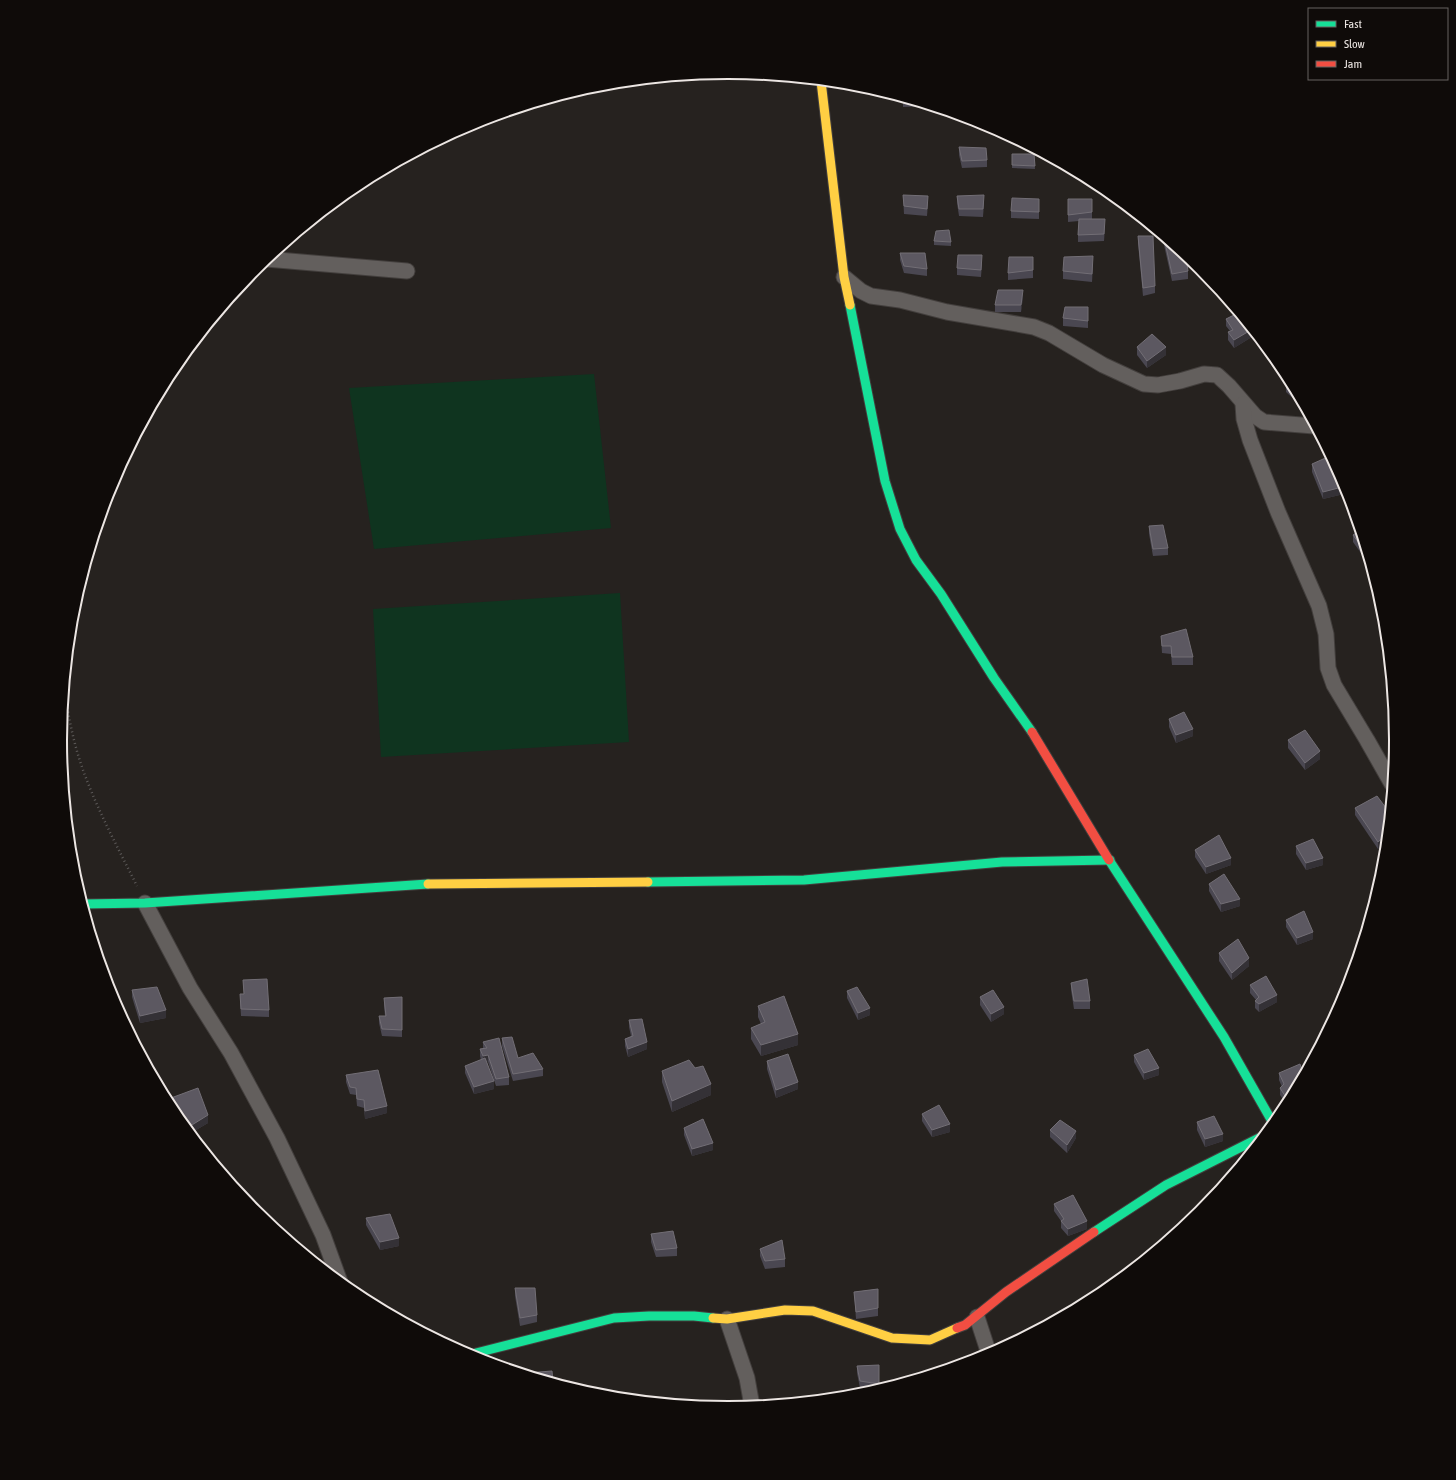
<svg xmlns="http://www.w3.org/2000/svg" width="1456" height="1480" font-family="'Asap Condensed',sans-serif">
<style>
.green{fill:#0f341f}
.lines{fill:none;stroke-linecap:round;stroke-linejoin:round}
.street-casing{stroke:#433f3d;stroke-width:17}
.fast-casing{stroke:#433f3d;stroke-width:11}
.slow-casing{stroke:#433f3d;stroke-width:11}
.jam-casing{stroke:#433f3d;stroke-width:11}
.path{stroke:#5d5a59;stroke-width:2.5;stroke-dasharray:1 3;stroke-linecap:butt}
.street{stroke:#635f5d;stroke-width:15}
.fast{stroke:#16e098;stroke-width:9}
.slow{stroke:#ffcf43;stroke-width:9}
.jam{stroke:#f24e42;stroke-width:9}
.wall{fill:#4a4751}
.shaded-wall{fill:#343136}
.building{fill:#5c5861;stroke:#726e75}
.rim{fill:none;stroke:#ece6e3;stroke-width:2}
</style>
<rect width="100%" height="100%" fill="#26221f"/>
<g class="green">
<polygon points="594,374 611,528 374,549 349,388"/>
<polygon points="620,593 629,742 381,757 373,609"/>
</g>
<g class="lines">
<g class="street-casing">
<g id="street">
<polyline points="266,259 407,271"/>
<polyline points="844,277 861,291 871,296 900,300 947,312 1034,327 1049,333 1103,365 1144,384 1158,385 1180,381 1204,374 1217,375 1229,386 1255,416 1264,422 1314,426"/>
<polyline points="1243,404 1244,419 1250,440 1278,512 1319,606 1326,634 1328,668 1334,685 1367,740 1392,784"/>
<polyline points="145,903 190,988 231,1053 277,1138 323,1235 340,1282"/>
<polyline points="977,1317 989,1354"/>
<polyline points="727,1319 747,1378 752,1406"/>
</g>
</g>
<g class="fast-casing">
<g id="fast">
<polyline points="850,305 885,481 900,529 916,560 941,594 994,678 1032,732"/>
<polyline points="1109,860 1224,1037 1273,1123"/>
<polyline points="648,882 804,880 1002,862 1110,860"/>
<polyline points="83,904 145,903 428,884"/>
<polyline points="1094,1232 1166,1185 1263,1136"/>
<polyline points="468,1355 614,1318 649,1316 694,1316 713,1318"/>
</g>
</g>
<g class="slow-casing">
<g id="slow">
<polyline points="821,81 844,277 850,305"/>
<polyline points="428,884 648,882"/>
<polyline points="713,1318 727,1319 785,1310 813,1311 892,1338 930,1340 957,1328"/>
</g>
</g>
<g class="jam-casing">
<g id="jam">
<polyline points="1032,732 1109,860"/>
<polyline points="957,1328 965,1325 1006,1292 1094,1232"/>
</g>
</g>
<path class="path" d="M65,692c4,29 10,58 21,86 14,37 33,72 51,108"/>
<use href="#street" class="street"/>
<use href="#fast" class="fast"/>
<use href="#slow" class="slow"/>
<use href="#jam" class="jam"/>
</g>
<g class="wall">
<polygon points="903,98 929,106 903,107"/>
<polygon points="959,147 987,160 987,167 962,168 959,155"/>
<polygon points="1012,154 1034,154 1035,169 1012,168"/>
<polygon points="1069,169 1075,172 1069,173"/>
<polygon points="903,195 928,203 927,216 904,214"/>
<polygon points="957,196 984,203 983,217 959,216 957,203"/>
<polygon points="1039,199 1039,219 1011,218 1011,211"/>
<polygon points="1068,199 1092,199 1092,219 1105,226 1104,241 1078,242 1078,235 1079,221 1068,222"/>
<polygon points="1138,236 1155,286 1155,293 1143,296 1138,243"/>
<polygon points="1164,238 1188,271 1188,279 1172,281 1164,245"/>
<polygon points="934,241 951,242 951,246 934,245"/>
<polygon points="900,253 927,269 927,276 904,273 900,260"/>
<polygon points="1033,257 1033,278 1008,280 1008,273"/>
<polygon points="982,263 981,277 957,275 957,268"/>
<polygon points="1093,264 1092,282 1063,279 1063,271"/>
<polygon points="1201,269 1207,276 1205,277"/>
<polygon points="1023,297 1021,312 995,312 995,305"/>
<polygon points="1088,307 1088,328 1063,326 1063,318"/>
<polygon points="1238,313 1255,335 1234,348 1228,340 1228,332 1230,331 1226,326 1226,319"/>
<polygon points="1137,347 1166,355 1147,368 1137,355"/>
<polygon points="1282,369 1284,369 1300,400 1297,402 1286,392 1286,385 1288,383 1282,376"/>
<polygon points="1312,464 1345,485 1348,493 1323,499 1312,472"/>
<polygon points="1149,526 1168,548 1168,555 1153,556 1149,534"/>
<polygon points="1359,531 1368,560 1366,560 1353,542 1353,535"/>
<polygon points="1161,636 1193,657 1193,665 1172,665 1171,654 1162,653"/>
<polygon points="1169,719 1193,736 1176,743 1169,727"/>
<polygon points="1288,740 1320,759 1305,770 1288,748"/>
<polygon points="1355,808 1389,812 1386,843 1378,849 1355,815"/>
<polygon points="1296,846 1323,865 1306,870 1296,854"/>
<polygon points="1195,850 1231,865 1206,874 1195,857"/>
<polygon points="1209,884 1240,906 1221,912 1209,891"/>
<polygon points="1286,920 1313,939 1297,945 1286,927"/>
<polygon points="1219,953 1249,966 1232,980 1219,961"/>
<polygon points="243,980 269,1010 269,1017 241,1016 240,1001 240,994 244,994"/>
<polygon points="1071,983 1090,1001 1090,1009 1074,1009 1071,990"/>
<polygon points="1250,985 1277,1002 1259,1012 1255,1008 1255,1001 1256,1000 1250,993"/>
<polygon points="132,990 166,1018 140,1023 132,997"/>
<polygon points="847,991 870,1015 858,1020 847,998"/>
<polygon points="402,997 402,1037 382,1036 379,1023 379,1016 385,1016 384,1006 384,998"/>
<polygon points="980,997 1004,1014 991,1022 980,1005"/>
<polygon points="758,1006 798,1045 761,1056 751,1039 751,1028 761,1024 758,1017"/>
<polygon points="629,1020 647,1049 628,1057 625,1046 625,1039 631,1036 629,1027"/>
<polygon points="502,1038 518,1058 543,1069 543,1076 513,1081 502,1046"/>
<polygon points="483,1042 509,1077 509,1085 496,1086 488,1062 487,1062 494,1089 474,1094 465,1073 465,1066 481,1060 480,1056 480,1049 483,1048"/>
<polygon points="1134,1055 1159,1075 1144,1080 1134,1062"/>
<polygon points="767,1061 798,1089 776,1098 767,1069"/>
<polygon points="662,1071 711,1095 672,1112 662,1082"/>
<polygon points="1279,1073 1303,1074 1287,1105 1280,1095 1280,1088 1282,1087 1279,1080"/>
<polygon points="346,1075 387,1113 365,1119 364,1108 357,1106 356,1095 350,1094 346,1082"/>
<polygon points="171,1098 208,1123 191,1133 180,1120 179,1118 178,1118 172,1111 171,1105"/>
<polygon points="922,1114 950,1132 932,1137 922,1121"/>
<polygon points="1197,1122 1223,1141 1205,1147 1197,1130"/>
<polygon points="684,1128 713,1150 692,1156 684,1135"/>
<polygon points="1050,1130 1076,1138 1067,1153 1050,1137"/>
<polygon points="1054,1204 1087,1229 1068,1236 1061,1228 1061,1221 1054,1211"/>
<polygon points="366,1218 399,1246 380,1250 366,1225"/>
<polygon points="651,1234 677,1248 677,1256 656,1257 651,1242"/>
<polygon points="760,1249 785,1259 785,1267 765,1269 760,1256"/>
<polygon points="515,1288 537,1315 537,1322 520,1326 515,1296"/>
<polygon points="878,1289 878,1316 856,1319 854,1292"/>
<polygon points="879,1365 879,1389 874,1390 860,1388 857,1373 857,1366"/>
</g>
<g class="shaded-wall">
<polygon points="1105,219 1105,226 1104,241 1104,234"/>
<polygon points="1023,290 1023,297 1021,312 1021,305"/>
<polygon points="1251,330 1255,335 1234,348 1234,340"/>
<polygon points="1166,347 1166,355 1147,368 1147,361"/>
<polygon points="1297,395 1300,400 1297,402"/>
<polygon points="1346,486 1348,493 1323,499 1323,492"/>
<polygon points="1366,553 1368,560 1366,560"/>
<polygon points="1193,729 1193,736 1176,743 1176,735"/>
<polygon points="1320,751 1320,759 1305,770 1305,763"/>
<polygon points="1387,834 1386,843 1378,849 1378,842"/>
<polygon points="1231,858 1231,865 1206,874 1206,867"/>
<polygon points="1323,858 1323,865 1306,870 1306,863"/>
<polygon points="1240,899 1240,906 1221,912 1221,904"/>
<polygon points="1313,932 1313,939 1297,945 1297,938"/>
<polygon points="1249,958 1249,966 1232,980 1232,973"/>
<polygon points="1277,995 1277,1002 1259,1012 1259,1004"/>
<polygon points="1004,1007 1004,1014 991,1022 991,1014"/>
<polygon points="870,1008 870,1015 858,1020 858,1013"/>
<polygon points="166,1010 166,1018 140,1023 140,1016"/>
<polygon points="798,1034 798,1045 761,1056 761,1045"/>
<polygon points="647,1042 647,1049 628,1057 628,1049"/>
<polygon points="488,1055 488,1062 483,1064 483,1056"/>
<polygon points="1159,1068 1159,1075 1144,1080 1144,1073"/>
<polygon points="494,1081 494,1089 474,1094 474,1087"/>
<polygon points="798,1082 798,1089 776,1098 776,1090"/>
<polygon points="711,1084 711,1095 672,1112 672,1101"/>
<polygon points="1291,1097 1287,1104 1287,1099"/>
<polygon points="387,1106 387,1113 365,1119 365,1111"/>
<polygon points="208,1115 208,1123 191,1133 187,1128"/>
<polygon points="950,1124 950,1132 932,1137 932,1130"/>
<polygon points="1076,1131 1076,1138 1067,1153 1067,1145"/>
<polygon points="1223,1134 1223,1141 1205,1147 1205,1139"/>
<polygon points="713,1143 713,1150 692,1156 692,1149"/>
<polygon points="1087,1221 1087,1229 1068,1236 1068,1229"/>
<polygon points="399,1238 399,1246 380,1250 380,1242"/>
</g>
<g class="building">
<polygon points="959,147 986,148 987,160 962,161"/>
<polygon points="1012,154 1034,154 1035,166 1012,165"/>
<polygon points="903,195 928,196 927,209 904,206"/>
<polygon points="984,195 983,209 959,209 957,196"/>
<polygon points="1012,198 1039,199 1039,212 1011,211"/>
<polygon points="1068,199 1092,199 1092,212 1068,215"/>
<polygon points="1079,219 1105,219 1104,234 1078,235"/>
<polygon points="949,230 951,242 934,241 936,231"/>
<polygon points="1138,236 1153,236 1155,286 1143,288"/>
<polygon points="1164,238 1186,256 1188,271 1172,274"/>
<polygon points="900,253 925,253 927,269 904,266"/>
<polygon points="958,255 982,255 981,270 957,268"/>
<polygon points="1093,256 1092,274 1063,271 1064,257"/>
<polygon points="1009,257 1033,257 1033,270 1008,273"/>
<polygon points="998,290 1023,290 1021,305 995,305"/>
<polygon points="1065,307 1088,307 1088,321 1063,318"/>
<polygon points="1238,313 1251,330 1234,340 1228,332 1233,330 1226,319"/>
<polygon points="1152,334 1166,347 1147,361 1137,347"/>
<polygon points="1290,381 1297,395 1286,385"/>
<polygon points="1330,456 1346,486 1323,492 1312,464"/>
<polygon points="1163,525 1168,548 1153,549 1149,526"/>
<polygon points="1359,531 1366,553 1353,535"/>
<polygon points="1186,629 1193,657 1172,657 1171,646 1162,646 1161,636"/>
<polygon points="1184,712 1193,729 1176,735 1169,719"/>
<polygon points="1305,730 1320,751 1305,763 1288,740"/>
<polygon points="1377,796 1389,812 1387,834 1378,842 1355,808"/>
<polygon points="1219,835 1231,858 1206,867 1195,850"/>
<polygon points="1313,839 1323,858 1306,863 1296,846"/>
<polygon points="1224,874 1240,899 1221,904 1209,884"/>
<polygon points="1304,911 1313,932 1297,938 1286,920"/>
<polygon points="1238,939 1249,958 1232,973 1219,953"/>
<polygon points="1266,976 1277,995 1259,1004 1255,1001 1259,997 1250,985"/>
<polygon points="267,979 269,1010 241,1009 240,994 244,994 243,980"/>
<polygon points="1087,979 1090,1001 1074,1001 1071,983"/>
<polygon points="157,987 166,1010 140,1016 132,990"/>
<polygon points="857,987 870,1008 858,1013 847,991"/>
<polygon points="993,990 1004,1007 991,1014 980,997"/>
<polygon points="784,996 798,1034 761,1045 751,1028 765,1022 758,1006"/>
<polygon points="402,997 402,1030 382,1029 379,1016 386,1016 384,998"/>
<polygon points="642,1019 647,1042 628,1049 625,1039 633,1036 629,1020"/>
<polygon points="512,1037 518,1058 533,1053 543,1069 513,1074 502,1038"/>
<polygon points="499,1038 509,1077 496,1079 488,1055 483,1056 480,1049 487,1048 483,1042"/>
<polygon points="1148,1049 1159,1068 1144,1073 1134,1055"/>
<polygon points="788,1054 798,1082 776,1090 767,1061"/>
<polygon points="485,1058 494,1081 474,1087 465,1066"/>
<polygon points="689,1060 695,1068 703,1066 711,1084 672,1101 662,1071"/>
<polygon points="1300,1064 1303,1074 1291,1097 1287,1099 1280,1088 1284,1084 1279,1073"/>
<polygon points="378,1070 387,1106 365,1111 364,1100 357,1099 356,1088 350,1087 346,1075"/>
<polygon points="198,1088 208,1115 187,1128 179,1111 175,1111 171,1098"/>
<polygon points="939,1105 950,1124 932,1130 922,1114"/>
<polygon points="1214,1116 1223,1134 1205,1139 1197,1122"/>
<polygon points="703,1119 713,1143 692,1149 684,1128"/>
<polygon points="1060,1120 1076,1131 1067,1145 1050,1130"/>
<polygon points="1073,1195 1087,1221 1068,1229 1061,1221 1064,1219 1054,1204"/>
<polygon points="390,1214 399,1238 380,1242 366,1218"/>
<polygon points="673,1231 677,1248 656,1250 651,1234"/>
<polygon points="782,1240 785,1259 765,1261 760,1249"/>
<polygon points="515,1288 535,1288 537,1315 520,1318"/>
<polygon points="878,1289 878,1308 856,1312 854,1292"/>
<polygon points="1105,1291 1099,1295 1098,1294"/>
<polygon points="879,1365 879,1384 860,1381 857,1366"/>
<polygon points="552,1371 553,1382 526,1373"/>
</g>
<path d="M0 0H1456V1480H0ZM67 740a661 661 0 1 1 1322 0a661 661 0 1 1-1322 0Z" fill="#0f0b09" fill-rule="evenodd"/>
<path class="rim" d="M67 740a661 661 0 1 1 1322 0a661 661 0 1 1-1322 0Z"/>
<rect x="1308" y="8" width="140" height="72" fill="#0f0b09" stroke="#676360"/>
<rect x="1316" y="21" width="20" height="6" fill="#16e098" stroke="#676360"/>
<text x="1344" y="28" font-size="12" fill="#ece6e3">Fast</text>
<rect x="1316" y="41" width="20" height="6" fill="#ffcf43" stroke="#676360"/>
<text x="1344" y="48" font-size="12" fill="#ece6e3">Slow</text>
<rect x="1316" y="61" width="20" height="6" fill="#f24e42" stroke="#676360"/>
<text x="1344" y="68" font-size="12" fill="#ece6e3">Jam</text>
</svg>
